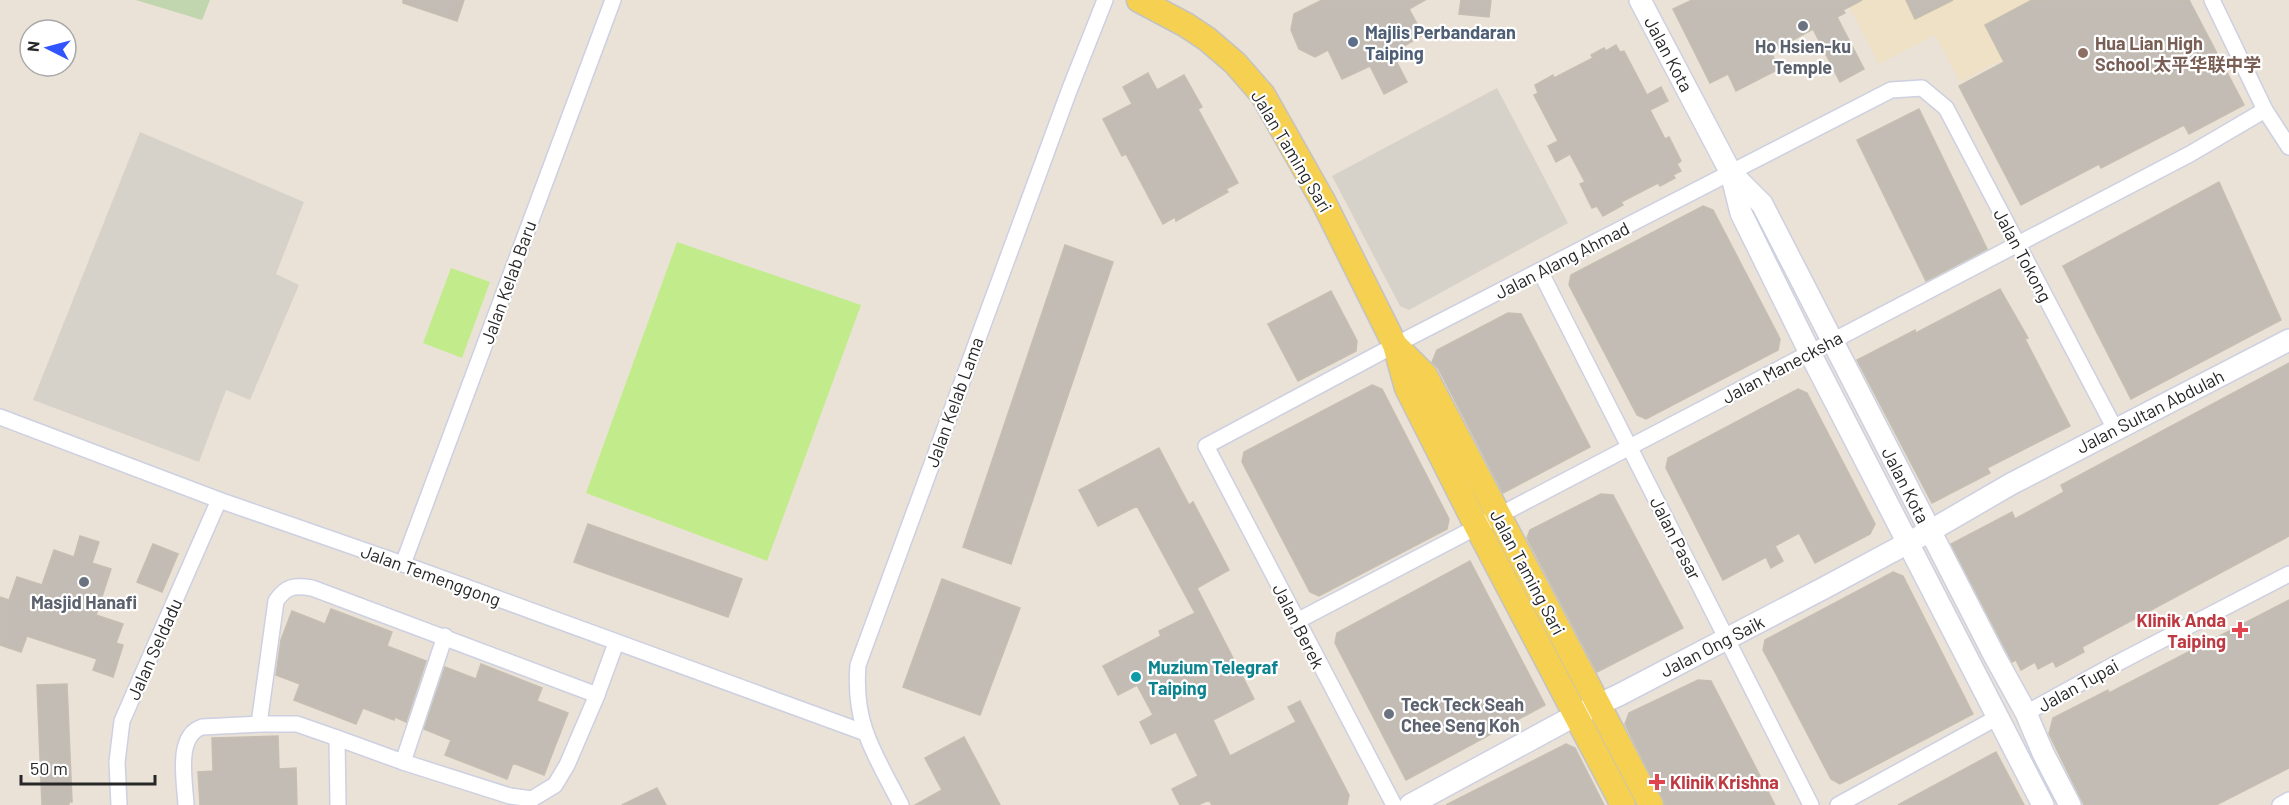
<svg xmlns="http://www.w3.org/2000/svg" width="2289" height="805" font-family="Barlow,'Noto Sans SC',sans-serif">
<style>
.education{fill:#eee1c5}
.cemetery{fill:#c1d5ae}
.pitch{fill:#c2ec8b}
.plaza{fill:#d6d2ca}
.building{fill:#c2bcb4;stroke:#c5beb1;stroke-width:1.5}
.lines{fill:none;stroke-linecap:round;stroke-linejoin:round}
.minor-casing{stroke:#cdd0e1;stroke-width:18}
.secondary-casing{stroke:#cdd0e1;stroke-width:24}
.primary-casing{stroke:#c3c3c3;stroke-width:27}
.minor{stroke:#fff;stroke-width:15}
.secondary{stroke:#fff;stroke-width:21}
.primary{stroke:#f5d051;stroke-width:24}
.worship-dot{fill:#6b7280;stroke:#fff;stroke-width:2}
.service-dot{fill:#5c6f8a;stroke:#fff;stroke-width:2}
.education-dot{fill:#8d6e63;stroke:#fff;stroke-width:2}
.health-dot{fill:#e0444e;stroke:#fff;stroke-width:2}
.culture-dot{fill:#0f9aa8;stroke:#fff;stroke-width:2}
.labels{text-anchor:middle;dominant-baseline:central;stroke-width:4.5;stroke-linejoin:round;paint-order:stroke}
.service-label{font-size:18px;font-weight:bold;fill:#4e5e75;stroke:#fff;text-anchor:start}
.education-label{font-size:18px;font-weight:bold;fill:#785e54;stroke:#fff;text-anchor:start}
.worship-label{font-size:18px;font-weight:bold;fill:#5b616d;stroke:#fff}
.street-label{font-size:18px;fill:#272727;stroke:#fff}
.health-label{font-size:18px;font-weight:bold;fill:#be3a42;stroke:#fff;text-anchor:end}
.culture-label{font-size:18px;font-weight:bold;fill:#0d838f;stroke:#fff;text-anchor:start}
</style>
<rect width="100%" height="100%" fill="#eae2d7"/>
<polygon class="education" points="1846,0 2118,0 1960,82 1935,35 1879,64"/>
<polygon class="cemetery" points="136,0 210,0 202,20"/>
<g class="pitch">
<polygon points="677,242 861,305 767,561 586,493"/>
<polygon points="451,268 490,282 462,358 423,343"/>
</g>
<g class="plaza">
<polygon points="1497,88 1568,223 1409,310 1400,306 1332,176"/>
<polygon points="140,132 304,202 276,274 299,285 250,400 226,390 199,462 33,400"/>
</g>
<g class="building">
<polygon points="403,0 464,0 457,21 403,3"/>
<polygon points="1322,0 1425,0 1409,9 1423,35 1392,53 1407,82 1384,94 1370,66 1342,79 1328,50 1315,57 1299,49 1291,30 1294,14"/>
<polygon points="1461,0 1491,0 1489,17 1459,14"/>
<polygon points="1692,0 1862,0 1843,10 1845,13 1837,17 1864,69 1840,82 1813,29 1771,52 1779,69 1736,91 1728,74 1710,83 1673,9"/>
<polygon points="1906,0 1953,0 1915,19"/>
<polygon points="2032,0 2189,0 2244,105 2189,134 2184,125 2101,168 2099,164 2021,205 1959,86 2004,62 1985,25"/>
<polygon points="1616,45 1620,52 1624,51 1647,95 1661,87 1668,101 1650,110 1665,139 1669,137 1681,161 1677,164 1681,171 1673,175 1675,178 1660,186 1658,183 1621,202 1623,205 1603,216 1597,206 1592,208 1580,184 1585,182 1570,154 1556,162 1548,146 1558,141 1534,95 1538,93 1535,85 1553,75 1554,78 1593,58 1591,55 1604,48 1606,51"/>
<polygon points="1148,73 1157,90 1184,75 1202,107 1198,109 1238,183 1226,189 1228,192 1176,221 1175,217 1163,224 1126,154 1122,156 1103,119 1132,104 1123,87"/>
<polygon points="1919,109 1987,249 1926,281 1857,140"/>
<polygon points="2219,182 2281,320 2131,399 2063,266"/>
<polygon points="1703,206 1713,210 1739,260 1780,339 1778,350 1646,419 1637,415 1569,285 1571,275"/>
<polygon points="1065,245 1113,262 1011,564 963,547"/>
<polygon points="2000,289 2028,338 2025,339 2070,426 1987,468 1990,473 1932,503 1857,360 1915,330 1916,333"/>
<polygon points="1331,291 1357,341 1356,351 1298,381 1268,324"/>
<polygon points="1508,313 1521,314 1590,447 1503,493 1438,368 1432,362 1437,350"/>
<polygon points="2289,363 2289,536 2082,647 2084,652 2056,667 2053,661 2038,669 2035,662 2021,670 2016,660 2012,662 1951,544 2012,512 2015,519 2064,492 2061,485"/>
<polygon points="1372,385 1382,389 1449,519 1447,529 1319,596 1310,592 1242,462 1244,452"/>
<polygon points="1798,389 1807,393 1875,524 1870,534 1815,563 1799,533 1775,546 1783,561 1771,568 1766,557 1723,580 1666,468 1668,458"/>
<polygon points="1159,448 1189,505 1193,502 1229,570 1197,588 1254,699 1213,720 1230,756 1296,722 1288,707 1300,701 1349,795 1347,805 1212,805 1209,800 1198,805 1180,805 1172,789 1198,776 1176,732 1151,744 1140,722 1153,715 1137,685 1118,695 1103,666 1161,636 1159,631 1195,613 1137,506 1098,526 1079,490"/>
<polygon points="1601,494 1613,495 1683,628 1597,672 1527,538 1530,530"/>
<polygon points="588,524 742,579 728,617 574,562"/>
<polygon points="80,536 99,542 92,563 111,569 96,615 123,624 116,643 123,645 113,677 93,670 97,659 27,636 21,652 0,645 0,597 9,600 17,577 42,585 54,550 74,557"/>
<polygon points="153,544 178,554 162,592 137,582"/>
<polygon points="1470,561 1545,705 1406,780 1335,643 1337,633"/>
<polygon points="1893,572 1903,576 1973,714 1840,784 1831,779 1775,672 1763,650 1765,640"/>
<polygon points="942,579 1020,608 980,715 903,687"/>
<polygon points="2289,600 2289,768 2216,805 2084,805 2049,734 2053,718 2108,690 2109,693"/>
<polygon points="331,609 392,632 387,646 426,661 406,722 395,717 394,720 363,708 356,724 294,700 300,684 276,675 281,640 292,611 325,624"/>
<polygon points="481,664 542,688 537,701 568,713 544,775 513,763 507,779 445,755 451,740 424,729 445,667 476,679"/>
<polygon points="1698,680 1711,681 1775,805 1665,805 1625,724 1629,713"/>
<polygon points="67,684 72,802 69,802 69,805 42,805 37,685"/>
<polygon points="278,736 279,769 296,768 297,805 200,805 198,772 213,771 212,738"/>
<polygon points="964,737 1000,805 915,805 942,790 925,758"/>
<polygon points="1566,744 1575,748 1604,805 1446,805"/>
<polygon points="1996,752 2024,805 1898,805"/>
<polygon points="657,788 666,805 622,805"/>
</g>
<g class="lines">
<g class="minor-casing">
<g id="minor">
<polyline points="2212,0 2265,110 2289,147"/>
<polyline points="1540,271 1811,805"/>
<polyline points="0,417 219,500 403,564 863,732"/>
<polyline points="403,564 613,0"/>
<polyline points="1297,621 2190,154 2265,110"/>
<polyline points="2026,713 2106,669 2289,574"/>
<polyline points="259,724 297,724 337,738"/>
<polyline points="403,762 445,636"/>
<polyline points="119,805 117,762 122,721 219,500"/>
<path d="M186,805c-1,-23 -11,-69 16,-78l57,-3 17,-123c10,-15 19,-16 36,-13l285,107"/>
<polyline points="338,805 337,738 403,762 510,796 532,799 555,785 567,765 597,695 616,643"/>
<path d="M901,805c-26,-51 -48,-80 -43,-140l211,-574 36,-91"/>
<polyline points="1394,805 1206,446 1395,345 1891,90 1922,88 1946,108 2115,429"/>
<polyline points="1838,805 1998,717"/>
<polyline points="2280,805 2289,800"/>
</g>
</g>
<g class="secondary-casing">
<g id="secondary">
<polyline points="1640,0 1731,173 1741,213 1810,353 2043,805"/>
<polyline points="1731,173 1762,204 1994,655 2026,713 2043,753 2070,805"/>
<polyline points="1410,805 1576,715 1619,695 1824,588 1930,531 2011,484 2289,340"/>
</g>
</g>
<g class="primary-casing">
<g id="primary">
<polyline points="1139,0 1186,25 1207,39 1235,63 1263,95 1324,203 1395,345 1407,388 1477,527 1623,805"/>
<polyline points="1397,347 1425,375 1651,805"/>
</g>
</g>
<use href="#minor" class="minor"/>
<use href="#secondary" class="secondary"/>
<use href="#primary" class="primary"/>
</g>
<g class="worship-dot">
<circle cx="1803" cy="26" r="6"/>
<circle cx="84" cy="582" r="6"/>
<circle cx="1389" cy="714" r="6"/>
</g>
<circle class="service-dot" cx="1353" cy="42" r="6"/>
<circle class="education-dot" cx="2083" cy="53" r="6"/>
<g class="health-dot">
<path d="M2237 621h6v6h6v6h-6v6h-6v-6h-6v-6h6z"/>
<path d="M1654 773h6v6h6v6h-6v6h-6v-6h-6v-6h6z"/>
</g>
<circle class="culture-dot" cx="1136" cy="677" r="6"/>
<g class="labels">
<g class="service-label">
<text x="1365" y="32">Majlis Perbandaran<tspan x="1365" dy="21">Taiping</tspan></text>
</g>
<g class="education-label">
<text x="2095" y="43">Hua Lian High<tspan x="2095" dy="21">School 太平华联中学</tspan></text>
</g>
<g class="worship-label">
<text x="1803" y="46">Ho Hsien-ku<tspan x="1803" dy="21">Temple</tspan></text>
<text x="84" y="602">Masjid Hanafi</text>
<text x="1401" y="704" text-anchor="start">Teck Teck Seah<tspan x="1401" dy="21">Chee Seng Koh</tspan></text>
</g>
<g class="street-label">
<text transform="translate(1669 54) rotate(62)">Jalan Kota</text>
<text transform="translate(1292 151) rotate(59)">Jalan Taming Sari</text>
<text transform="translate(2023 255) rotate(62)">Jalan Tokong</text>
<text transform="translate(1562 260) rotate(-27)">Jalan Alang Ahmad</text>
<text transform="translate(508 282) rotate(-70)">Jalan Kelab Baru</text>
<text transform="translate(1782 367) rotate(-28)">Jalan Manecksha</text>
<text transform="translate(954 402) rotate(-70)">Jalan Kelab Lama</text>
<text transform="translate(2150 411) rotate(-27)">Jalan Sultan Abdulah</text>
<text transform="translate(1906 485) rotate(63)">Jalan Kota</text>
<text transform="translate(1676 538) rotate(63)">Jalan Pasar</text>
<text transform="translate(1528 572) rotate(62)">Jalan Taming Sari</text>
<text transform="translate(431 575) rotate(20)">Jalan Temenggong</text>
<text transform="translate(1299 626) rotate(63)">Jalan Berek</text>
<text transform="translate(1712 646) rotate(-27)">Jalan Ong Saik</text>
<text transform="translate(154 649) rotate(-66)">Jalan Seldadu</text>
<text transform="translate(2078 685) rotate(-29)">Jalan Tupai</text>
</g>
<g class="health-label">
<text x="2226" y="620">Klinik Anda<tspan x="2226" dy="21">Taiping</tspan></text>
<text x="1670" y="782" text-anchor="start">Klinik Krishna</text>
</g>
<g class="culture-label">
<text x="1148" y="667">Muzium Telegraf<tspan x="1148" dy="21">Taiping</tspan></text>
</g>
</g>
<g transform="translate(48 48) rotate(276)"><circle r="28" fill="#ffffff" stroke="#a9a9a9" stroke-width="1.5"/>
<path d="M0-4.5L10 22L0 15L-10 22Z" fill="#3055ff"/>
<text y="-9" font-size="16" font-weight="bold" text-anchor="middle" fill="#272727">N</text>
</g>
<path d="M21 775v9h134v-9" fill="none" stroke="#272727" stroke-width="3"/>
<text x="30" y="775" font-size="18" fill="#272727" stroke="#ffffff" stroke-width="4.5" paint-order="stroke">50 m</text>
</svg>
